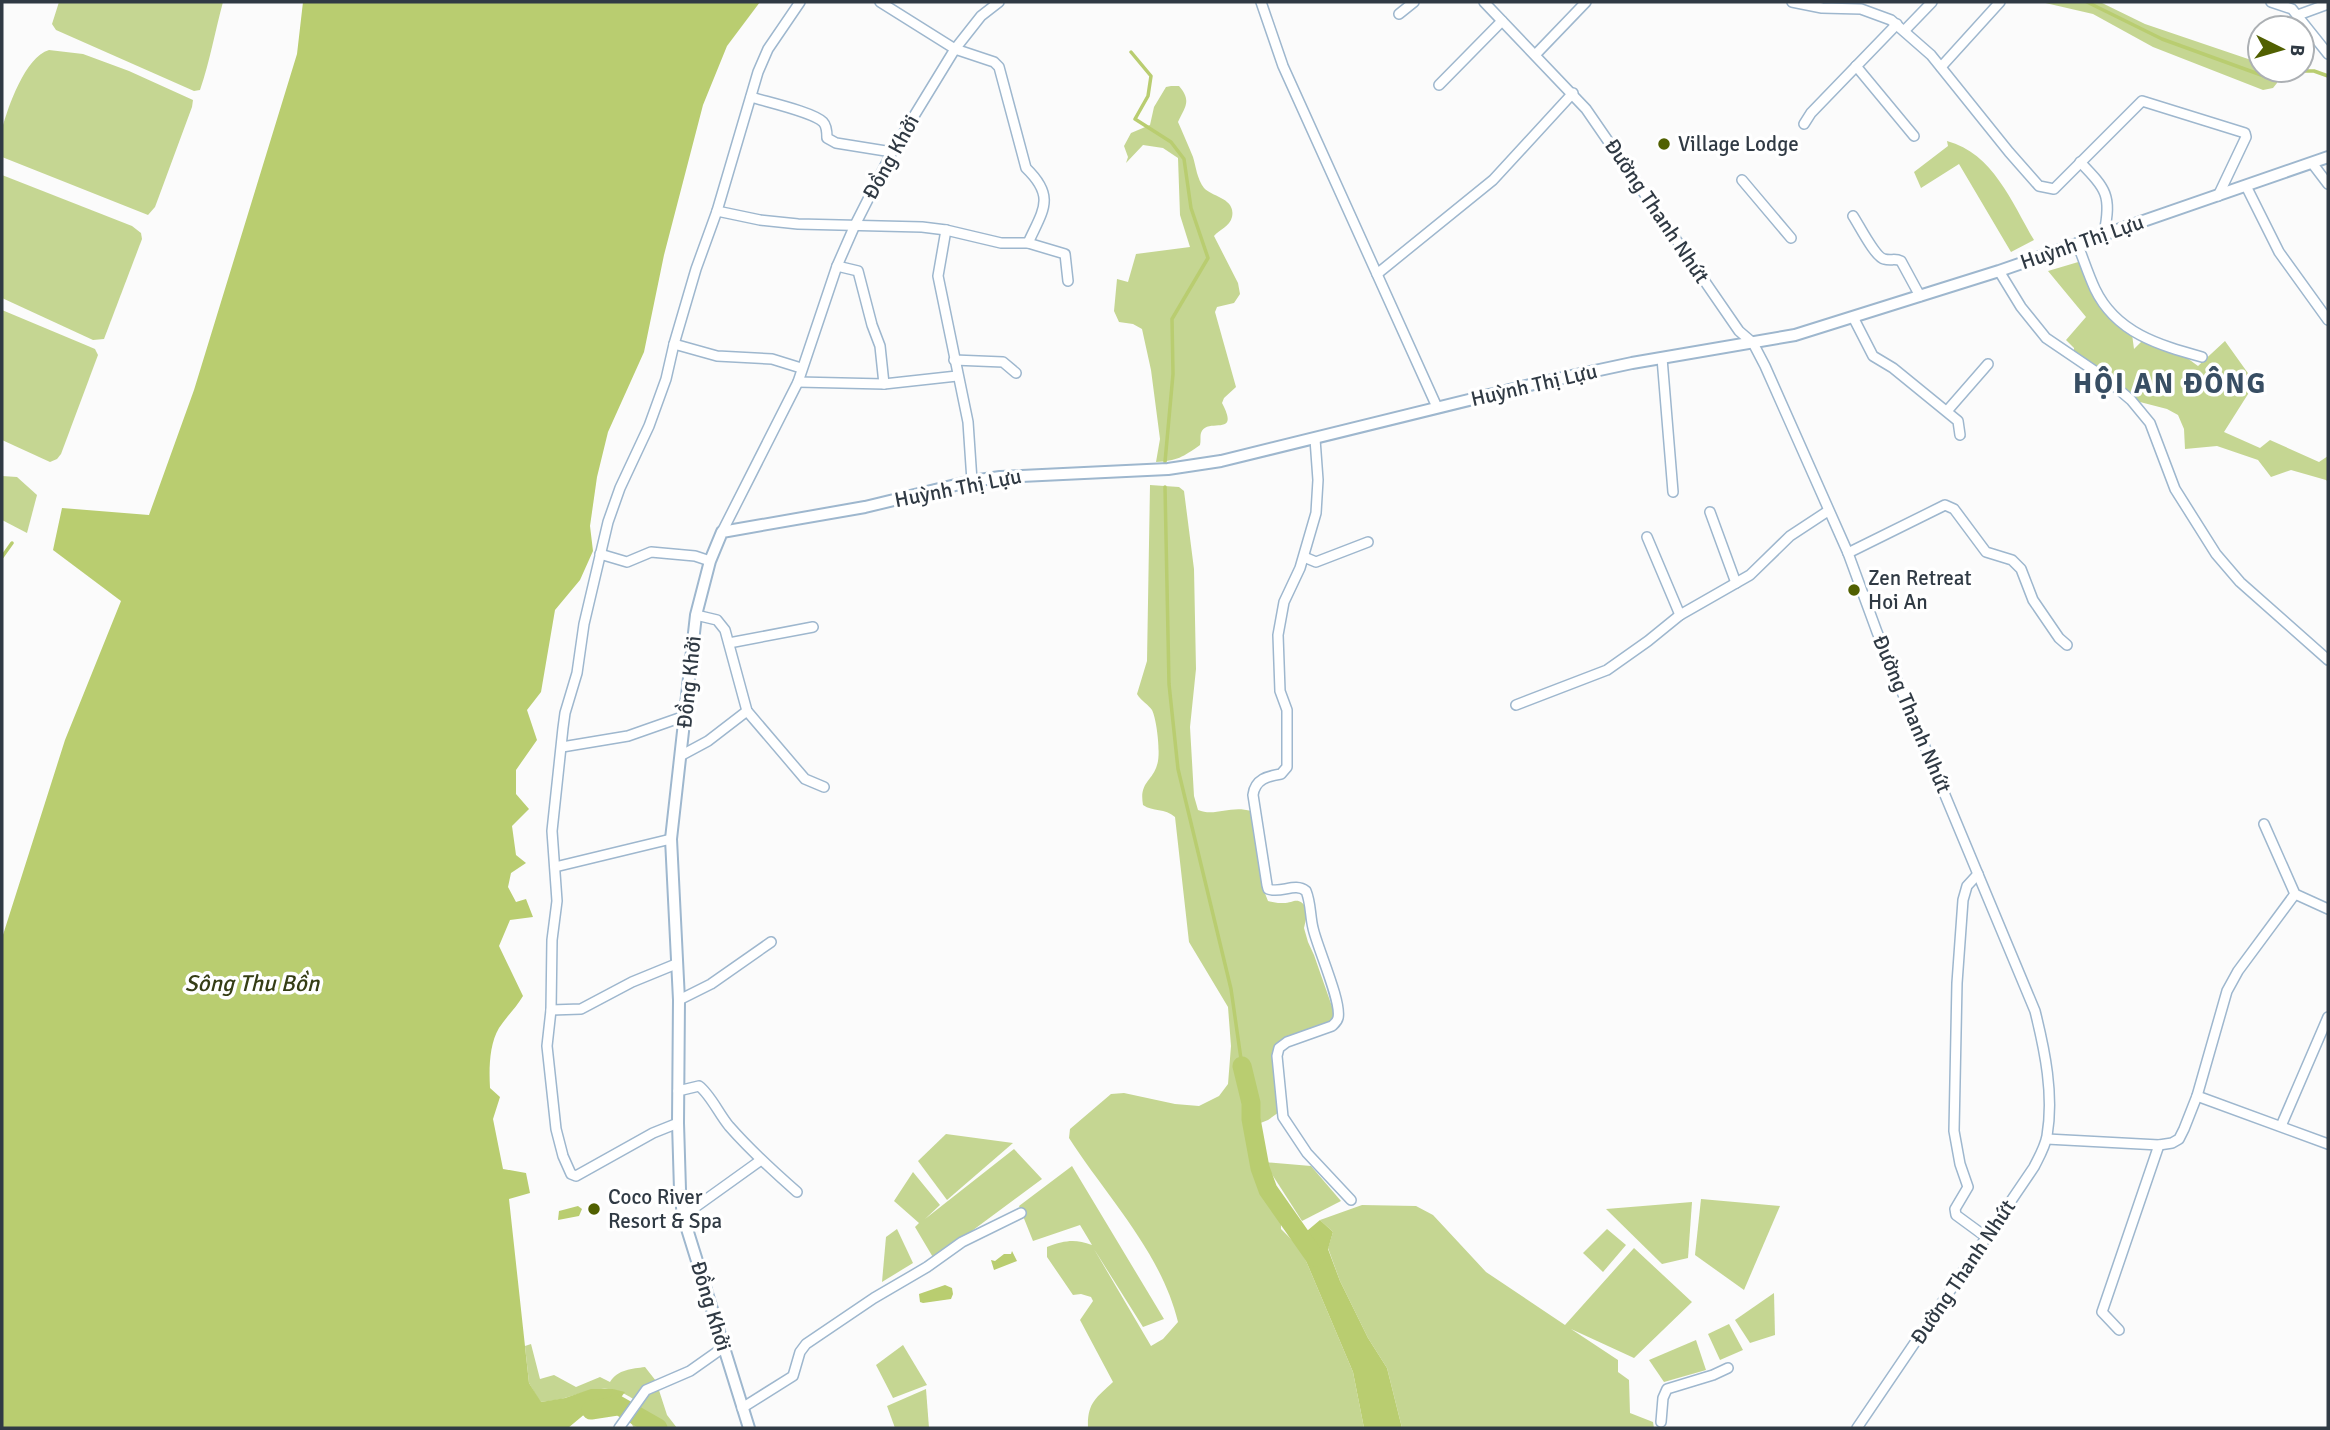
<svg xmlns="http://www.w3.org/2000/svg" width="2330" height="1430" font-family="Signika,sans-serif">
<style>
.green{fill:#c5d692}
.water{fill:#b9cd70}
.lines{fill:none;stroke-linecap:round;stroke-linejoin:round}
.stream{stroke:#b9cd70;stroke-width:3.5}
.river{stroke:#b9cd70;stroke-width:19}
.minor-casing{stroke:#9eb7ce;stroke-width:12}
.tertiary-casing{stroke:#9eb7ce;stroke-width:14}
.minor{stroke:#fff;stroke-width:9}
.tertiary{stroke:#fff;stroke-width:10}
.poi-dot{fill:#516001;stroke:#fff;stroke-width:2.5}
.labels{text-anchor:middle;dominant-baseline:central;stroke-width:7;stroke-linejoin:round;paint-order:stroke}
.poi-label{font-size:21px;fill:#303a44;stroke:#fff;text-anchor:start}
.street-label{font-size:21px;fill:#303a44;stroke:#fff}
.water-label{font-size:23px;font-style:italic;fill:#353d15;stroke:#fff}
.district-label{font-size:28px;font-weight:bold;letter-spacing:2px;fill:#384e63;stroke:#fff}
</style>
<rect width="100%" height="100%" fill="#fbfbfb"/>
<g class="green">
<path d="M59,2h164c-8,29 -13,59 -23,88l-6,1 -138,-61 -4,-6z"/>
<polygon points="2041,2 2100,2 2145,24 2260,63 2260,70 2278,70 2277,83 2273,88 2263,90 2153,47 2093,14"/>
<path d="M49,50l34,4 46,17 64,29 -1,7 -34,92 -3,8 -7,8 -146,-58c0,-9 -2,-19 0,-28 6,-22 23,-72 47,-79z"/>
<path d="M1171,86h8c13,15 6,21 -1,36 5,11 10,23 15,35 3,10 4,22 11,31 8,9 32,10 28,29 -2,9 -13,13 -18,19l24,47 2,11 -6,9 -17,4 -2,5 21,75 -12,11 -2,5c19,36 -15,13 -21,30 -1,3 0,8 -1,12 -17,12 -23,16 -44,17l4,-23 -9,-69 -9,-41 -9,-5 -14,-2 -5,-11 3,-32 11,3 8,-28 54,-7 -10,-32 -2,-57 -15,-10 -20,-3 -17,18 2,-6 -4,-11 7,-13 19,-8 4,-18 12,-20z"/>
<path d="M1947,141c46,12 65,62 87,99l-23,12 -52,-88 -38,24 -7,-16 34,-26z"/>
<polygon points="2,175 132,226 141,233 142,239 104,339 93,340 2,298"/>
<polygon points="2085,260 2112,315 2132,334 2134,349 2142,341 2168,344 2198,366 2225,341 2255,383 2224,432 2260,448 2270,440 2319,462 2328,456 2328,482 2326,480 2291,470 2271,477 2258,460 2217,446 2185,449 2184,429 2178,415 2167,409 2140,402 2095,367 2074,355 2074,348 2066,340 2086,317 2048,271"/>
<polygon points="2,310 88,346 95,349 98,355 61,454 57,459 50,462 2,440"/>
<polygon points="2,476 17,477 37,495 27,533 2,520"/>
<path d="M1150,485l29,2 5,4 10,78 2,100 -6,58 4,69 4,14c17,7 32,-5 53,1l5,13 8,67 4,10c4,1 8,2 13,2 14,1 16,-9 27,7l-4,18 4,14 6,13 22,63 -2,11 -9,5 -45,13 2,63 -14,10 -20,8c5,31 7,70 33,92v9l20,20 52,123 11,56h-276c-1,-25 8,-30 25,-46l-33,-62 13,-19 -2,-4 -10,-3 -8,1 -26,-38v-10c19,-7 28,-8 45,-2l-12,-20 -47,16 -14,-35 53,-40 92,153 -21,8 -49,-78 57,97 12,-7 15,-17c-17,-70 -71,-125 -109,-184l1,-9 41,-35 13,-1 51,11 24,2 20,-10 9,-12 3,-38 -3,-39 -39,-65 -14,-125c-10,-9 -22,-5 -32,-12 -4,-23 9,-23 14,-40 4,-10 0,-45 -5,-55 -3,-5 -11,-9 -15,-16l10,-33z"/>
<polygon points="946,1134 1013,1143 947,1200 918,1161"/>
<polygon points="1014,1149 1042,1179 934,1259 915,1227 919,1223 894,1201 913,1172 940,1205 925,1219"/>
<polygon points="1264,1162 1311,1166 1341,1201 1302,1221"/>
<polygon points="1701,1199 1780,1206 1744,1290 1695,1255"/>
<polygon points="1692,1202 1688,1258 1662,1264 1606,1209"/>
<polygon points="1362,1205 1416,1206 1433,1215 1486,1272 1565,1325 1634,1248 1692,1302 1634,1358 1571,1329 1618,1360 1618,1372 1629,1380 1630,1413 1653,1422 1654,1428 1402,1428 1387,1368 1368,1338 1340,1281 1328,1248 1333,1232 1320,1220"/>
<polygon points="897,1229 913,1263 882,1282 886,1237"/>
<polygon points="1607,1229 1626,1245 1603,1272 1583,1253"/>
<polygon points="1774,1293 1775,1335 1750,1343 1735,1320"/>
<polygon points="1729,1324 1743,1350 1720,1360 1708,1334"/>
<polygon points="1696,1340 1706,1370 1664,1382 1649,1360"/>
<path d="M531,1344l9,35 14,-4 22,12 24,-10 10,5c8,-13 22,-13 35,-15l11,14 11,34 10,13h-43l-3,-5 9,-19c-29,-22 -40,-16 -72,-7 -9,3 -19,4 -28,5l-11,-19 -4,-37z"/>
<polygon points="903,1345 927,1385 893,1398 876,1365"/>
<polygon points="926,1389 929,1428 895,1428 887,1406"/>
</g>
<g class="water">
<path d="M303,2h457l-33,44 -24,59 -39,150 -20,97 -36,80 -11,45 -7,49 3,25 -13,29 -25,30 -14,82 -14,18 10,30 -21,30v24l13,15 -17,17 4,29 10,8 -15,10 -3,14 8,15 10,-3 7,18 -23,3 -11,26 24,50c-7,12 -17,21 -24,32 -10,17 -10,41 -9,60l10,9 -7,22 10,50 23,4 4,20 -21,6 20,184 12,19 24,-4 26,-9h22l12,3 -18,24 -21,-3 -18,15h-566v-490l63,-198 56,-139 -68,-51 9,-42 87,7 45,-125 103,-336z"/>
<polygon points="578,1206 582,1209 579,1216 558,1220 559,1211"/>
<polygon points="1320,1220 1333,1232 1328,1249 1340,1281 1368,1338 1387,1368 1402,1428 1364,1428 1353,1372 1301,1249 1301,1236"/>
<polygon points="1012,1251 1017,1261 994,1270 991,1260 995,1261 1004,1254 1011,1254"/>
<polygon points="945,1285 952,1288 953,1294 951,1299 923,1303 920,1302 919,1294"/>
</g>
<g class="lines">
<g class="stream">
<polyline points="2087,2 2162,39 2264,76 2293,71 2314,71 2328,76"/>
<polyline points="1131,52 1151,76 1148,96 1135,119 1171,142 1184,159 1191,208 1208,258 1172,319 1173,374 1165,462"/>
<polyline points="1165,487 1169,684 1178,769 1231,989 1242,1066"/>
<polyline points="2,557 12,543"/>
</g>
<g class="river">
<polyline points="1242,1066 1251,1103 1251,1119 1260,1168 1268,1190 1315,1257"/>
<polyline points="591,1410 617,1406 616,1404 658,1428"/>
</g>
<g class="minor-casing">
<g id="minor">
<path d="M880,2l75,47 39,13 5,5 27,101c30,29 17,42 2,75"/>
<polyline points="1261,2 1283,66 1437,407"/>
<path d="M1484,2l102,107 153,222 14,12 12,23 83,187 29,79 158,379c10,40 19,84 12,125 -2,11 -8,21 -13,31l-177,261"/>
<polyline points="1792,2 1822,8 1861,9 1891,20 1931,55 2009,152 2039,186 2054,189 2142,101 2245,133 2246,137 2218,196"/>
<polyline points="2271,2 2292,9 2328,54"/>
<polyline points="1399,14 1414,2"/>
<polyline points="2298,15 2328,4"/>
<polyline points="1904,31 1932,2"/>
<polyline points="1536,54 1586,2"/>
<polyline points="1856,66 1914,136"/>
<polyline points="1941,67 2000,2"/>
<polyline points="1439,85 1502,21"/>
<path d="M751,97c16,5 62,15 72,25 4,4 4,11 4,16l9,5 56,9"/>
<polyline points="1804,124 1811,113 1897,24"/>
<path d="M2080,162c26,27 32,33 24,71"/>
<polyline points="2312,163 2328,184"/>
<polyline points="1742,180 1791,238"/>
<polyline points="2246,186 2279,252 2328,320"/>
<polyline points="717,211 760,220 798,224 922,227 946,230 1001,243 1028,243 1065,254 1068,281"/>
<path d="M1853,216c6,9 22,41 31,43 7,2 11,-1 17,2l19,35"/>
<polyline points="946,230 938,276 968,422 972,481"/>
<path d="M2077,243c6,15 11,31 18,46 21,44 64,56 107,68"/>
<polyline points="837,266 858,271 872,325 880,346 884,384"/>
<polyline points="1999,271 2021,307 2046,338 2105,378 2131,400 2150,423 2175,489 2216,554 2240,582 2328,660"/>
<polyline points="1377,274 1493,180 1573,93"/>
<polyline points="1853,317 1873,356 1893,368 1958,421 1960,435"/>
<polyline points="674,344 717,356 772,359 801,368"/>
<polyline points="1662,358 1673,492"/>
<polyline points="954,360 1003,362 1016,373"/>
<polyline points="798,382 884,384 957,376"/>
<polyline points="1947,411 1988,364"/>
<path d="M1315,439l3,41 -2,33 -16,55 -16,34 -6,33 2,56 7,19v57l-6,7c-13,2 -26,5 -28,21l14,90 1,4c13,5 27,-7 38,2 5,12 4,25 7,37 4,19 29,74 25,90 -1,4 -3,5 -6,8l-45,16 -8,6 -2,8 6,61 24,36 44,47"/>
<polyline points="1710,512 1736,583"/>
<polyline points="722,532 798,382 837,266 855,225 892,152 955,49 981,16 999,2"/>
<polyline points="1647,537 1680,615"/>
<polyline points="1848,553 1945,505 1954,509 1986,552 2012,560 2021,569 2033,600 2059,638 2067,645"/>
<polyline points="600,554 627,562 651,552 695,556 710,561"/>
<polyline points="1304,557 1316,562 1368,542"/>
<polyline points="696,615 717,620 725,630 747,711 805,779 824,787"/>
<polyline points="729,643 813,627"/>
<polyline points="1516,705 1607,670 1648,641 1680,615 1750,575 1790,536 1828,511"/>
<polyline points="562,747 628,736 685,716"/>
<polyline points="682,755 708,741 747,711"/>
<polyline points="2264,824 2295,894 2328,909"/>
<polyline points="555,867 671,839"/>
<polyline points="1978,874 1967,886 1963,900 1957,983 1954,1131 1960,1164 1968,1187 1955,1209 1956,1215 1986,1237"/>
<polyline points="679,1000 711,984 771,942"/>
<polyline points="551,1010 581,1009 632,982 676,964"/>
<path d="M678,1091l21,-5c11,8 20,28 30,40 21,24 44,45 68,66"/>
<polyline points="2197,1096 2328,1144"/>
<polyline points="678,1123 653,1133 576,1176 571,1174 563,1156 556,1129 547,1046 551,1010 552,940 557,901 552,831 563,728 565,713 577,673 584,624 608,522 620,488 649,426 666,379 674,344 696,269 717,211 758,72 768,49 800,2"/>
<polyline points="2281,1126 2328,1017"/>
<polyline points="2047,1139 2159,1145 2172,1143 2179,1139 2184,1129 2197,1096 2227,991 2238,971 2295,894"/>
<polyline points="683,1216 761,1160"/>
<polyline points="2119,1330 2102,1312 2159,1145"/>
<polyline points="742,1408 793,1376 800,1352 806,1344 874,1298 927,1267 962,1242 1021,1213"/>
<polyline points="1661,1422 1663,1398 1667,1389 1713,1375 1728,1368"/>
<polyline points="619,1428 646,1390 690,1371 724,1347"/>
</g>
</g>
<g class="tertiary-casing">
<polyline id="tertiary" points="749,1428 683,1216 680,1190 678,1123 679,1000 671,839 696,615 710,561 722,532 865,507 972,481 1000,477 1168,469 1221,461 1534,384 1632,363 1795,335 1999,271 2328,157"/>
</g>
<use href="#minor" class="minor"/>
<use href="#tertiary" class="tertiary"/>
</g>
<g class="poi-dot">
<circle cx="1664" cy="144" r="7"/>
<circle cx="1854" cy="590" r="7"/>
<circle cx="594" cy="1209" r="7"/>
</g>
<g class="labels">
<g class="poi-label">
<text x="1678" y="144">Village Lodge</text>
<text x="1868" y="578">Zen Retreat<tspan x="1868" dy="24">Hoi An</tspan></text>
<text x="608" y="1197">Coco River<tspan x="608" dy="24">Resort &amp; Spa</tspan></text>
</g>
<g class="street-label">
<text transform="translate(891 157) rotate(-61)">Đồng Khởi</text>
<text transform="translate(1657 211) rotate(56)">Đường Thanh Nhứt</text>
<text transform="translate(2082 242) rotate(-19)">Huỳnh Thị Lựu</text>
<text transform="translate(1534 385) rotate(-13)">Huỳnh Thị Lựu</text>
<text transform="translate(958 488) rotate(-11)">Huỳnh Thị Lựu</text>
<text transform="translate(689 682) rotate(-84)">Đồng Khởi</text>
<text transform="translate(1912 714) rotate(67)">Đường Thanh Nhứt</text>
<text transform="translate(1963 1272) rotate(-56)">Đường Thanh Nhứt</text>
<text transform="translate(711 1306) rotate(73)">Đồng Khởi</text>
</g>
<g class="water-label">
<text x="252" y="983">Sông Thu Bồn</text>
</g>
<g class="district-label">
<text x="2170" y="384">HỘI AN ĐÔNG</text>
</g>
</g>
<rect width="2330" height="1430" fill="none" stroke="#303a44" stroke-width="7"/>
<g transform="translate(2281 49) rotate(95)"><circle r="33" fill="#ffffff" stroke="#acb0b4" stroke-width="2"/>
<path d="M0-5L12 26L0 18L-12 26Z" fill="#516001"/>
<text y="-10" font-size="19" font-weight="bold" text-anchor="middle" fill="#303a44">B</text>
</g>
</svg>
